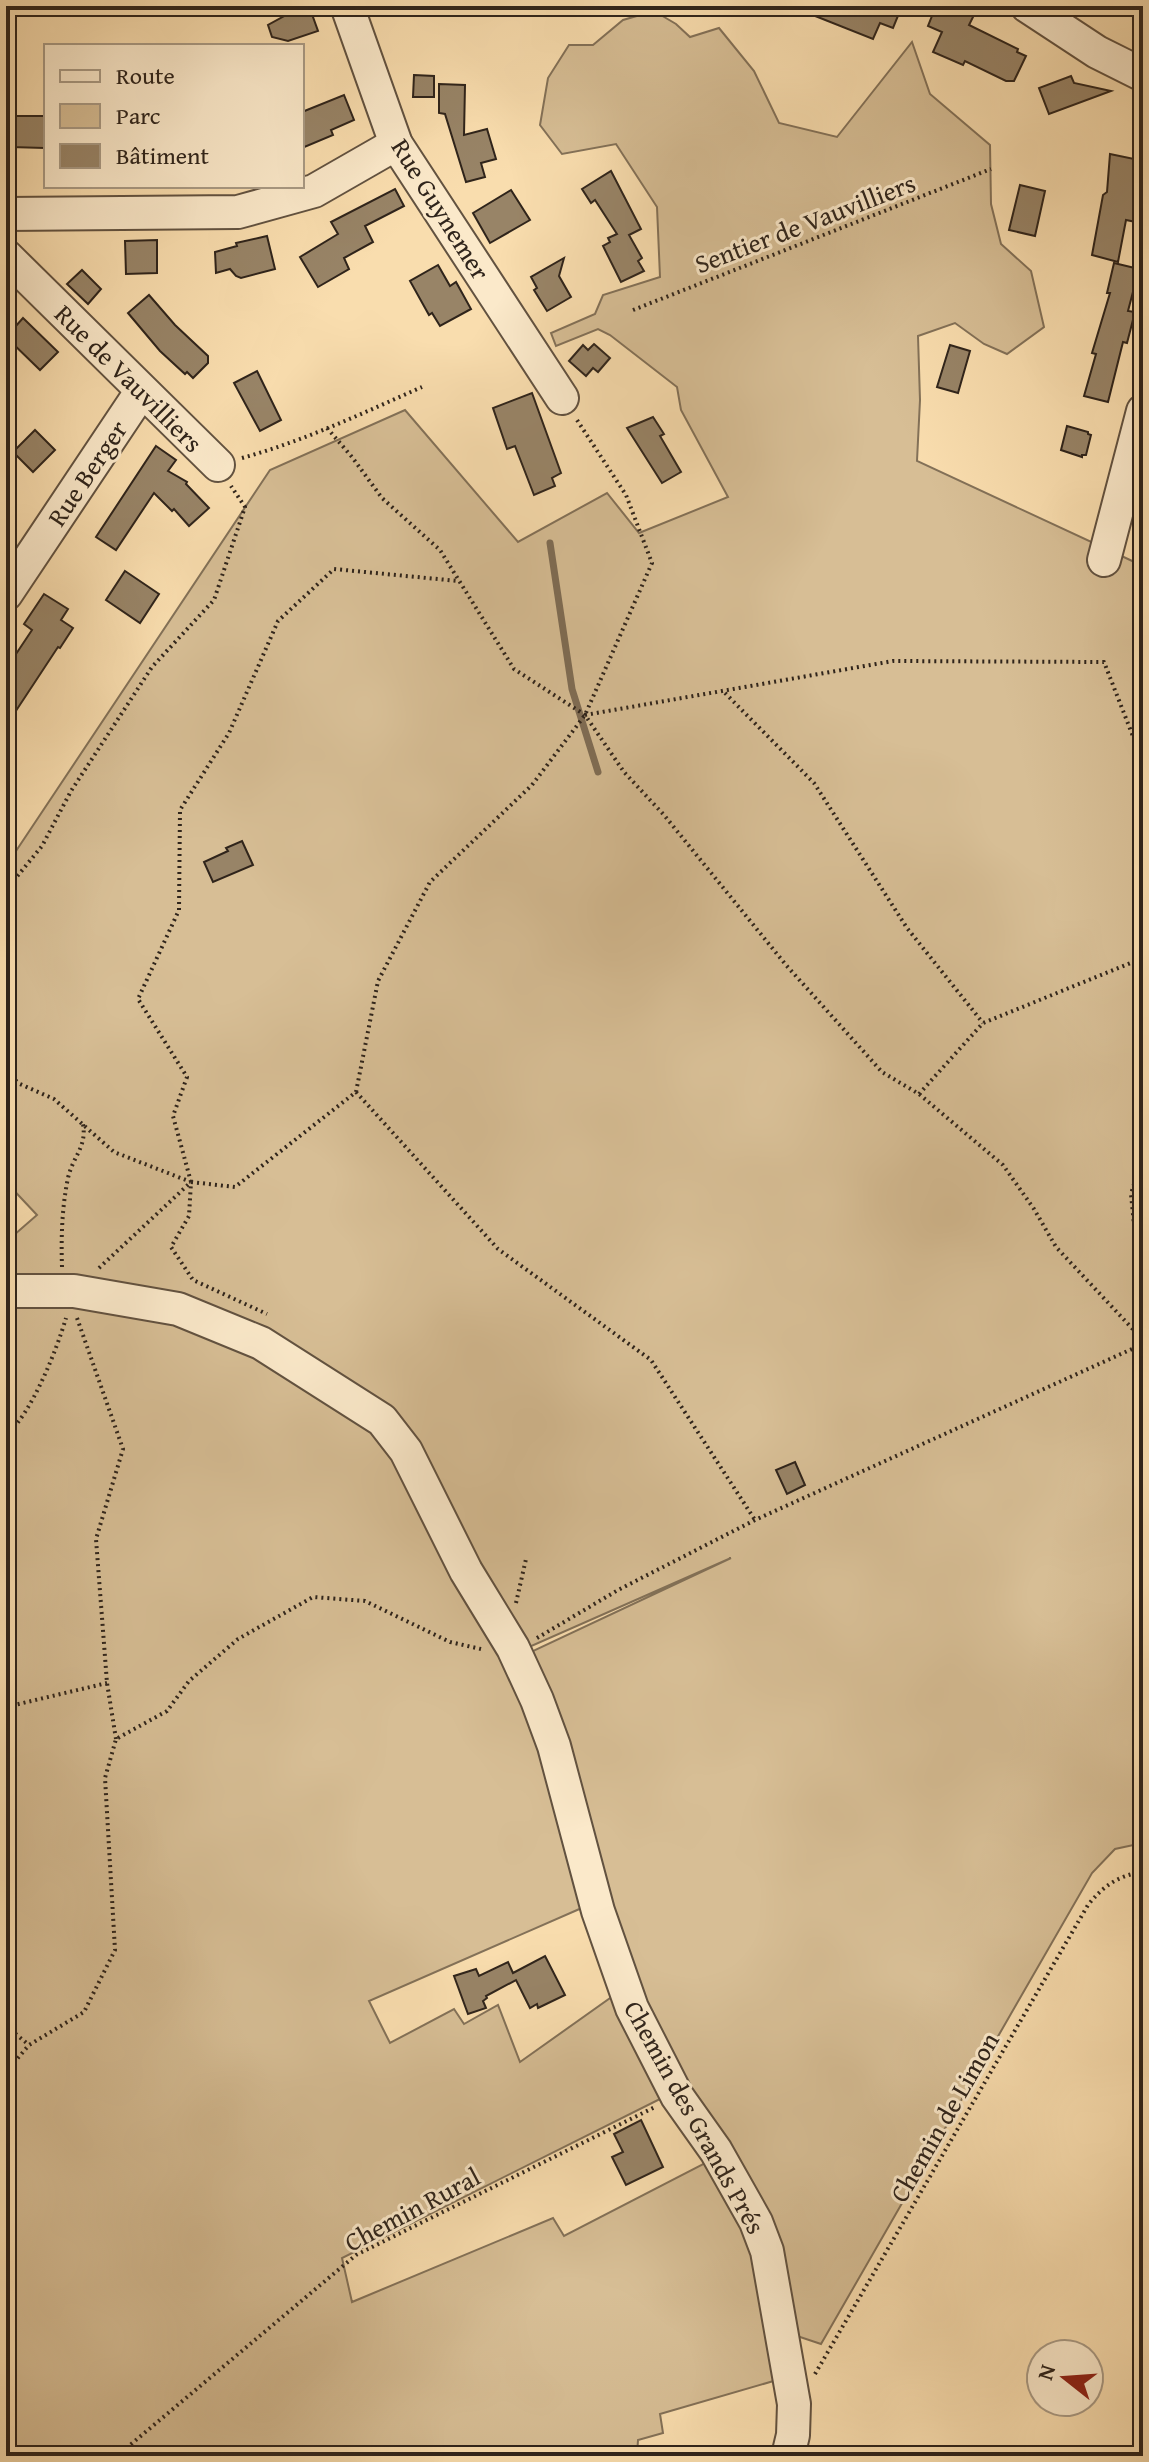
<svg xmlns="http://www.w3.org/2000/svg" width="1149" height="2462" font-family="'Gentium Book Plus',serif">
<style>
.green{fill:#d7be95;stroke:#837158;stroke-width:2}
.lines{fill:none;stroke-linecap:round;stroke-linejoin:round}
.stream{stroke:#7f6d55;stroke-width:7}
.building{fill:#988467;stroke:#2f241b;stroke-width:2}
.minor-casing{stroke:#625240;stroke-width:36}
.path{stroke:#2f241b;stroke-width:4;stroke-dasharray:2 4;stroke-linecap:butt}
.minor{stroke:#fbe9ca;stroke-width:32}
.labels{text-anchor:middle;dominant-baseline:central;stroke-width:6;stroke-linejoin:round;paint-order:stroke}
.street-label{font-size:26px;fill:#2f241b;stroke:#fbe9ca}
</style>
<rect width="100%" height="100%" fill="#f9ddae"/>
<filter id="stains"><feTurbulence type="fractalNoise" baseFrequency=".0025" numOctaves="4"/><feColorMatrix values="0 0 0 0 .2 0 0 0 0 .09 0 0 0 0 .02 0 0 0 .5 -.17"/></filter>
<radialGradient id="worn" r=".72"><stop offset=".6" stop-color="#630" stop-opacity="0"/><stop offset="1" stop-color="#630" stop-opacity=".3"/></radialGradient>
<polygon class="green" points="654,11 676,24 690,37 719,28 754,71 779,123 837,137 912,42 930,94 990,145 991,204 1001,244 1031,271 1044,327 1007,354 984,344 955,323 918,336 920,400 917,461 1143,566 1143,1843 1115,1849 1092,1873 821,2344 791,2334 784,2293 768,2236 614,1948 603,1922 598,1878 574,1774 524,1658 535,1650 731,1558 513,1654 547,1747 579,1850 584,1907 369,2001 390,2043 454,2009 464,2024 498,2005 520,2062 613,1996 664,2097 342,2258 352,2302 553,2218 564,2236 709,2161 751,2240 767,2300 777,2380 660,2414 663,2433 638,2440 637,2456 6,2456 6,1242 37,1215 6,1182 6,866 270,470 405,410 518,542 607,493 639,533 728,497 681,410 677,387 610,335 598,329 556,346 551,333 595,314 603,295 660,277 657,207 616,144 562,154 540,125 548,78 569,45 593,45 623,20"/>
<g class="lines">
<polyline class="stream" points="550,543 572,689 598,772"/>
</g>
<g class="building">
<polygon points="283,6 309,6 318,31 288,41 272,37 268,25 286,15"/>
<polygon points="790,6 902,6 893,28 880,23 873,39"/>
<polygon points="936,6 953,6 974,15 969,25 1018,49 1017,52 1026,56 1014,81 1006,81 965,61 963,65 933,52 942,32 928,26"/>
<polygon points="414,75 434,76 434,97 413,97"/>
<polygon points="1071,76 1074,83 1111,91 1049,114 1039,88"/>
<polygon points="439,84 465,85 464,135 487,129 496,159 481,163 485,177 466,182 445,114 439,113"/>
<polygon points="344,95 354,120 331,130 333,135 302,148 302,112"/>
<polygon points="11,116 46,116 46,142 44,142 44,148 11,147"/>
<polygon points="1110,154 1139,160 1136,179 1143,184 1143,205 1138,207 1136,222 1126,220 1118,262 1092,255 1103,195 1107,192"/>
<polygon points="611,171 641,229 629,235 642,258 638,261 644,271 621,282 603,246 610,242 608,238 617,234 595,200 591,203 582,189"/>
<polygon points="1020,185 1045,191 1035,236 1009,230"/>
<polygon points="395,189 404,206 365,226 373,242 344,258 349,269 318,287 300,257 338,234 331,222"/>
<polygon points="511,190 530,220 490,243 473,213"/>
<polygon points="267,236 275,269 241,278 236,276 230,269 216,273 215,252 237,246 236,243"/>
<polygon points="157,240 157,273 126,274 125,241"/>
<polygon points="564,258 559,276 571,297 547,311 534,290 537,288 531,277"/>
<polygon points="1114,263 1139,269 1128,311 1135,312 1127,343 1123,342 1108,402 1084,396 1096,354 1092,353 1110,293 1107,293"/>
<polygon points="438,265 450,286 456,282 471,309 440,326 432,313 429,315 410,281"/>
<polygon points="82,270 101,289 88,304 67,284"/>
<polygon points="149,295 175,325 208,356 208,363 193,378 187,372 185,374 160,351 128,313"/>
<polygon points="23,318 58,352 40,370 6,337"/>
<polygon points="594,344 610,358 598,372 593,368 586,376 569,361 583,345 588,350"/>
<polygon points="950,345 970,351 958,393 937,387"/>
<polygon points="257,371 281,420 260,431 234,383"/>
<polygon points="532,393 561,473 552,478 555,486 534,495 515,446 507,449 493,408"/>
<polygon points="653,417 664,434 660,436 681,472 662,483 627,428"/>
<polygon points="1067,426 1088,432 1088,434 1091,435 1086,455 1082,455 1082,457 1061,450"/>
<polygon points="35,430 55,450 33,472 13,452"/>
<polygon points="156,446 176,460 168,471 187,482 186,484 209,508 189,526 174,509 172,511 154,493 116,550 96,537"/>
<polygon points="125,571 159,594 140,623 106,600"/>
<polygon points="44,594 68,609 61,620 73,628 60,648 58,647 6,726 6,669 32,630 24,624"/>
<polygon points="242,841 253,865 213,882 204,862 228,851 226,848"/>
<polygon points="795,1462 805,1485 787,1494 776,1470"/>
<polygon points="545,1956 565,1995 538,2008 537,2004 530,2008 516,1980 486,1996 487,1998 483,2001 486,2008 468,2014 454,1976 476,1969 479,1976 508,1962 513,1973"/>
<polygon points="641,2120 663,2167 626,2185 612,2157 623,2152 614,2134"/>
</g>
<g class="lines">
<g class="minor-casing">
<g id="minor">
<polyline points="347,6 396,144 562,398"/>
<polyline points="1027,6 1097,52 1143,75"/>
<polyline points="6,214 238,212 314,191 396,144"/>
<polyline points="6,256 218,465"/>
<polyline points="1104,560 1143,411"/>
<polyline points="6,594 141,392"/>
<polyline points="6,1291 74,1291 178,1309 261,1343 382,1420 406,1451 466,1571 513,1648 537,1700 554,1746 598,1911 632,2008 677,2096 716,2151 756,2222 767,2251 794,2404 793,2435 788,2456"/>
</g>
</g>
<g class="path">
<polyline points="633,310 991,169"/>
<polyline points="327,428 352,457 382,498 440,550 514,669 585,715 624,772 664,815 786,965 882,1072 919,1094 1003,1165 1034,1209 1056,1247 1143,1340"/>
<path d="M242,458c62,-17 121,-45 180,-71"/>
<polyline points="725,693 814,783 907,928 983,1023"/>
<polyline points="585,715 893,661 1104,662 1143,762"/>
<polyline points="6,890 42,846 71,791 152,667 214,600 245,507 231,486"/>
<polyline points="6,1073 20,1084 54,1099 114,1152 191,1182 189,1216 171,1247 193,1280 267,1314"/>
<polyline points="356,1092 498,1249 651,1360 755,1520"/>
<polyline points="919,1094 983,1023 1143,958"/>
<polyline points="1143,1155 1131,1194 1143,1316"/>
<polyline points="191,1182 173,1116 187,1077 138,999 179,910 180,810 229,733 278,621 334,569 458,581"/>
<path d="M62,1267c-1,-31 0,-60 6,-89 5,-22 19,-31 15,-54"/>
<polyline points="99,1268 191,1182 235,1187 356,1092 378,981 430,882 532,785 585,715 652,563 626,495 577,420"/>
<polyline points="77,1318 123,1449 96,1539 107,1683 116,1739"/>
<path d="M6,1436c26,-24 50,-84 60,-118"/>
<polyline points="516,1603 526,1559"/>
<polyline points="537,1638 618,1590 755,1520 1143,1344"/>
<polyline points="6,1707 107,1683"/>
<polyline points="6,2026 29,2045"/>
<polyline points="6,2072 29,2045 84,2012 115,1950 105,1778 116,1739 167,1711 189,1681 238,1639 313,1597 365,1601 450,1642 481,1649"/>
<path d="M815,2374l273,-469c15,-19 31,-30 55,-33"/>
<polyline points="117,2456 356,2255 655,2107"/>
</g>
<use href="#minor" class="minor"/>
</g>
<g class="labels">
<g class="street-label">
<text transform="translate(441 209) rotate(58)">Rue Guynemer</text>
<text transform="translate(805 223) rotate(-21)">Sentier de Vauvilliers</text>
<text transform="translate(129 378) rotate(45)">Rue de Vauvilliers</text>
<text transform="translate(87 473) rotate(-56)">Rue Berger</text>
<text transform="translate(695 2117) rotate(61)">Chemin des Grands Prés</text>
<text transform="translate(944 2117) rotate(-60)">Chemin de Limon</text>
<text transform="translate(412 2209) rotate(-28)">Chemin Rural</text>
</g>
</g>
<rect width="1149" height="2462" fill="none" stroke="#f9ddae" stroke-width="32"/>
<rect x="8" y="8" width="1133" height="2446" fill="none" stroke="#2f241b" stroke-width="4"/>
<rect x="16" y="16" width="1117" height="2430" fill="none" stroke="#2f241b" stroke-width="2"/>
<rect x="44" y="44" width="260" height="144" fill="#fbe9ca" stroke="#a99a84" stroke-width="2"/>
<rect x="60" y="70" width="40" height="12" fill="#fbe9ca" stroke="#a99a84" stroke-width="2"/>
<text x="116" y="84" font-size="24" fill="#2f241b">Route</text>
<rect x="60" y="104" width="40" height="24" fill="#d7be95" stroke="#a99a84" stroke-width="2"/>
<text x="116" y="124" font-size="24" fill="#2f241b">Parc</text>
<rect x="60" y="144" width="40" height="24" fill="#988467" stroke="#a99a84" stroke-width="2"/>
<text x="116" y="164" font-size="24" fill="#2f241b">Bâtiment</text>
<g transform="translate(1065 2378) rotate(287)"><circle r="38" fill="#fbe9ca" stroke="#a99a84" stroke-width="2"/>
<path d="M0-6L14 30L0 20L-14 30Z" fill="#8f2418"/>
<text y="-12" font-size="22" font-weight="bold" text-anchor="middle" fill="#2f241b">N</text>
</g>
<rect width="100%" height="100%" filter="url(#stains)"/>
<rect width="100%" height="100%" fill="url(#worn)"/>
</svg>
